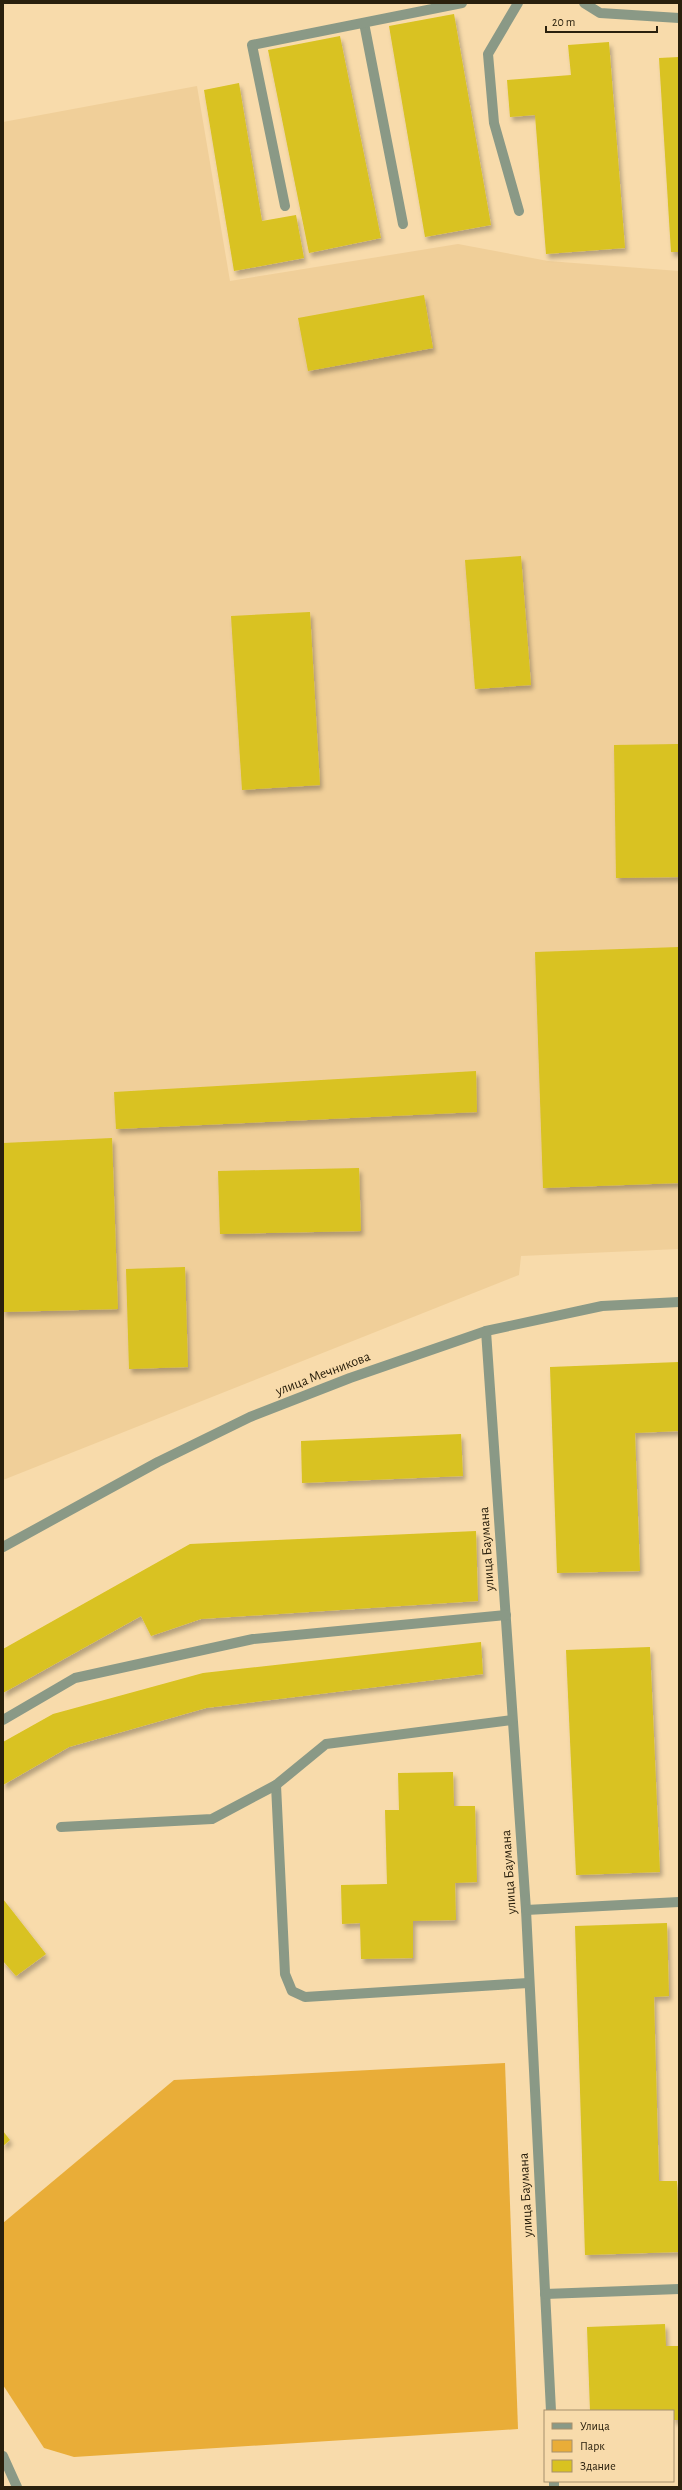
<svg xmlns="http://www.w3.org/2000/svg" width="682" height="2490" font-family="'Alegreya Sans',sans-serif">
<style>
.built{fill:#f0cf99}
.green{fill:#e9ad38}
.building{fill:#d9c220;filter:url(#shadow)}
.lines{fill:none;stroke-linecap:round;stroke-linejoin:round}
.minor{stroke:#8a9986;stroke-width:10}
.labels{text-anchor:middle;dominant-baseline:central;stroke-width:3;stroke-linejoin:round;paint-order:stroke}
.street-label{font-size:14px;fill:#2a200d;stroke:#f8dbab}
</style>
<defs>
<filter id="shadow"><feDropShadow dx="2.5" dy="4.5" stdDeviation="2" flood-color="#0004"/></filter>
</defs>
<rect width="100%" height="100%" fill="#f8dbab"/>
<polygon class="built" points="197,86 230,281 458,244 548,261 679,271 679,1249 521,1256 519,1275 3,1480 3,122"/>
<polygon class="green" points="505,2063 518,2429 74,2457 44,2448 3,2385 3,2223 174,2080"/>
<g class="building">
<polygon points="454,14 491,225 425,237 389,26"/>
<polygon points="340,36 381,238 309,253 268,50"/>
<polygon points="609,42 625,248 546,254 535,115 510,117 507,80 571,75 568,45"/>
<polygon points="679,57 679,252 671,252 659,58"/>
<polygon points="239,83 262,221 296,215 304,258 234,271 204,90"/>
<polygon points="424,295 433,348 308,371 298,318"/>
<polygon points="521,556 531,685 475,689 465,560"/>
<polygon points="310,612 320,785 242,790 231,616"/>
<polygon points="679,744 679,877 616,878 614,745"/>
<polygon points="679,947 679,1183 543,1188 535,952"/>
<polygon points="476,1071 477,1112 116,1129 114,1092"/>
<polygon points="112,1138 118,1309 3,1312 3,1143"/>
<polygon points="359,1168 361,1231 220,1234 218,1171"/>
<polygon points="185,1267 188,1367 129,1369 126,1269"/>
<polygon points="679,1362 679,1431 635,1433 640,1571 557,1573 550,1367"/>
<polygon points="461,1434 463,1476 302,1483 301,1441"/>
<polygon points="476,1531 478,1601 201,1619 151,1636 141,1616 3,1693 3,1649 190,1544"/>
<polygon points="481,1642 483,1674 206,1708 69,1747 3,1785 3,1742 53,1714 203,1673"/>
<polygon points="650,1647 660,1872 576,1875 566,1650"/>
<polygon points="453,1772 454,1806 475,1806 477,1882 455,1883 456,1920 413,1921 413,1958 361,1959 360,1923 342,1924 341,1885 387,1884 385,1810 399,1810 398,1773"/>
<polygon points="3,1899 46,1954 16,1976 3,1961"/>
<polygon points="667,1923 669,1996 654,1997 659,2181 677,2181 679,2252 585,2255 575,1926"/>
<polygon points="3,2131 10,2140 3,2146"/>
<polygon points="665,2324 666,2346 679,2346 679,2420 673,2420 673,2411 590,2411 587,2327"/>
</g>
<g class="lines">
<g class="minor">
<polyline points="518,3 488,54 494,123 519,211"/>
<polyline points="584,3 600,13 679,18"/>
<polyline points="364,23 403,224"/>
<polyline points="285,206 252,45 462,3"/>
<polyline points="486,1331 526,1910 551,2411"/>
<polyline points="3,1547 158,1462 250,1417 350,1378 486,1331 602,1306 679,1302"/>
<polyline points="3,1720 75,1678 253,1639 506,1615"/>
<polyline points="276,1785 285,1974 292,1991 305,1997 528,1983"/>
<polyline points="61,1827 212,1819 276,1785 326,1744 512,1720"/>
<polyline points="526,1910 679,1902"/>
<polyline points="545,2294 679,2289"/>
<polyline points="3,2456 17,2487"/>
<polyline points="554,2481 554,2487"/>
</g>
</g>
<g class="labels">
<g class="street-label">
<text transform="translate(323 1374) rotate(-21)">улица Мечникова</text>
<text transform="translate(487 1549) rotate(-94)">улица Баумана</text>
<text transform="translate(509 1872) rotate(-94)">улица Баумана</text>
<text transform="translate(526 2195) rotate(-93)">улица Баумана</text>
</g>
</g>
<rect width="682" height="2490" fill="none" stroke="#2a200d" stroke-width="8"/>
<rect x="544" y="2410" width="130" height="72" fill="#f8dbab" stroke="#a6906c"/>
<rect x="552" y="2423" width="20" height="6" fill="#8a9986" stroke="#a6906c"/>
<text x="580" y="2430" font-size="12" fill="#2a200d">Улица</text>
<rect x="552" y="2440" width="20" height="12" fill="#e9ad38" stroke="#a6906c"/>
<text x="580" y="2450" font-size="12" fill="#2a200d">Парк</text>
<rect x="552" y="2460" width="20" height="12" fill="#d9c220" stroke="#a6906c"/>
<text x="580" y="2470" font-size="12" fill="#2a200d">Здание</text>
<path d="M546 26v6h111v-6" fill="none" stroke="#2a200d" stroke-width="2"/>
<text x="552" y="26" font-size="12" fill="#2a200d" stroke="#f8dbab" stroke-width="3" paint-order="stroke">20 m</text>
</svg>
